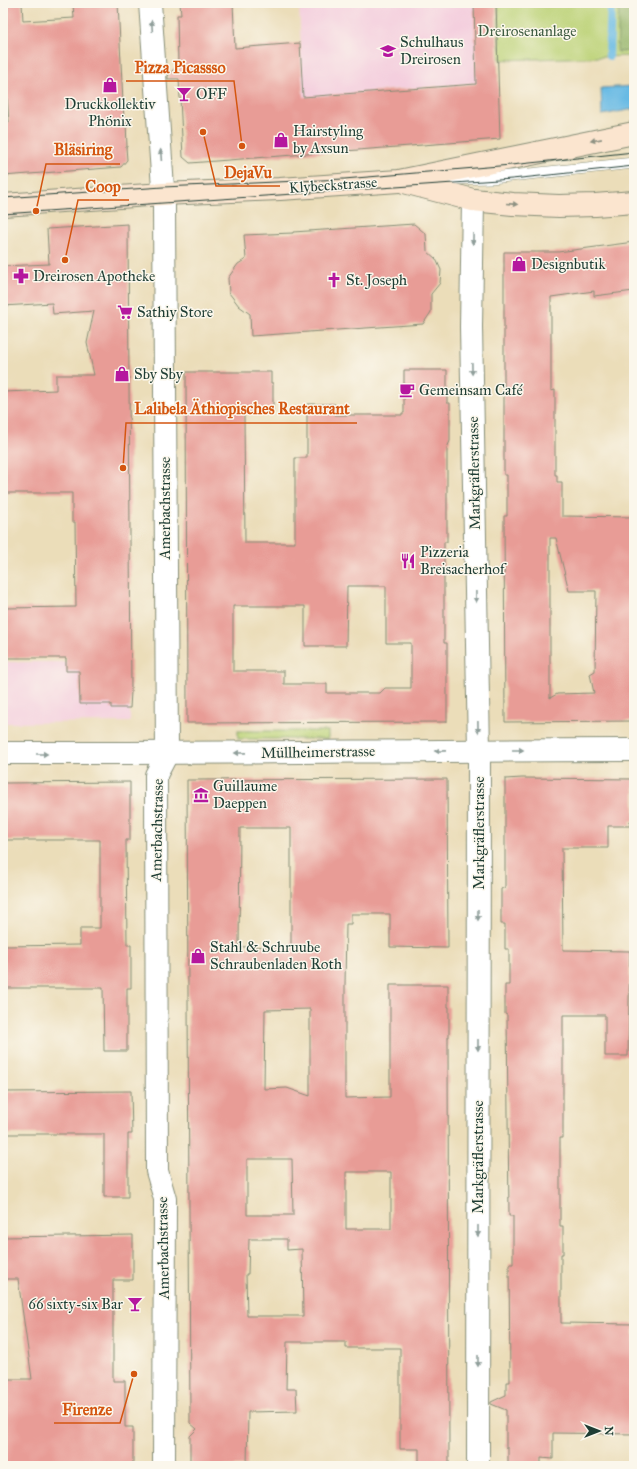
<svg xmlns="http://www.w3.org/2000/svg" width="637" height="1469" font-family="'IM FELL Great Primer',serif">
<style>
.built{fill:#f4cfde}
.green{fill:#bbd276;stroke:#6d8855}
.forest{fill:#94b467;stroke:#5a784e}
.water{fill:#68bae4;stroke:#447c8c}
.lines{fill:none;stroke-linecap:round;stroke-linejoin:round}
.stream{stroke:#68bae4;stroke-width:8}
.building{fill:#e89c96;fill-rule:evenodd}
.lane-casing{stroke:#858d76;stroke-width:12}
.street-casing{stroke:#858d76;stroke-width:24}
.secondary-casing{stroke:#858d76;stroke-width:24}
.lane{stroke:#fff;stroke-width:11}
.street{stroke:#fff;stroke-width:22}
.secondary{stroke:#fbe5cf;stroke-width:22}
.tram{stroke:#1f3d34;stroke-width:1}
.oneway{fill:#8f9e9a}
.oneway2{fill:#8d9182}
.labels{text-anchor:middle;dominant-baseline:central;stroke-width:3;stroke-linejoin:round;paint-order:stroke}
.park-label{font-size:15px;fill:#3e5b41;stroke:#fbf7ec}
.poi-label{font-size:15px;fill:#1f3d34;stroke:#fbf7ec;text-anchor:start}
.street-label{font-size:15px;fill:#1f3d34;stroke:#fbf7ec}
.leader{fill:none;stroke:#d45610;stroke-width:1.5}
.callout-dot{fill:#d45610;stroke:#fbf7ec;stroke-width:1.5}
.callout-label{font-size:16px;text-anchor:middle;font-weight:bold;fill:#d45610;stroke:#fbf7ec;stroke-width:3;stroke-linejoin:round;paint-order:stroke}
</style>
<rect width="100%" height="100%" fill="#fbf7ec"/>
<filter id="ink" filterUnits="userSpaceOnUse"><feTurbulence type="fractalNoise" baseFrequency=".025" numOctaves="2"/><feDisplacementMap in="SourceGraphic" scale="8" xChannelSelector="R" yChannelSelector="G"/><feConvolveMatrix kernelMatrix="1 2 1 2 8 2 1 2 1" color-interpolation-filters="sRGB"/></filter>
<filter id="wash" filterUnits="userSpaceOnUse"><feTurbulence type="fractalNoise" baseFrequency=".012" numOctaves="4" result="noise"/><feDisplacementMap in="SourceGraphic" scale="16" xChannelSelector="R" yChannelSelector="G"/><feGaussianBlur stdDeviation="0.9" result="paint"/><feColorMatrix in="noise" values="0 0 0 0 0 0 0 0 0 0 0 0 0 0 0 0 0 1.4 0 .05"/><feComposite in="paint" operator="in"/></filter>
<g filter="url(#wash)">
<rect width="100%" height="100%" fill="#ebddb9"/>
<g class="built">
<polygon points="299,3 474,3 476,83 303,97"/>
<polygon points="3,662 66,662 130,692 130,722 3,723"/>
</g>
<g class="green">
<polygon points="498,3 634,3 634,56 500,60"/>
<rect x="238" y="731" width="90" height="8"/>
</g>
<polygon class="forest" points="619,3 634,3 634,51 617,52"/>
<polygon class="water" points="634,86 634,109 602,115 601,88"/>
<g class="lines">
<polyline class="stream" points="609,56 611,3"/>
</g>
<g id="blocks">
<g class="building">
<polygon points="3,3 22,3 23,21 74,18 73,3 118,3 124,122 126,121 127,147 126,147 127,160 121,167 3,176 3,122 9,122 6,83 3,83"/>
<polygon points="180,3 233,3 235,48 300,43 303,97 476,84 474,3 496,3 500,139 190,163 183,157 179,79 168,79 168,76 178,64 177,15 181,15"/>
<polygon points="128,224 131,692 130,708 111,708 111,704 80,704 79,671 66,671 66,658 3,658 3,608 76,607 75,522 72,522 72,493 3,493 3,392 56,390 56,375 94,375 87,343 94,311 53,314 52,303 3,306 3,266 49,264 47,229"/>
<polygon points="414,224 426,234 427,251 436,259 441,270 440,283 431,294 431,312 423,324 251,336 250,314 239,306 229,293 228,278 238,264 246,259 244,235 293,233 293,232"/>
<path d="M634,242v49l-40,5v-5l-43,6v94l4,-1v85h2v7h5v34l72,1v204l-129,1 -1,-206h3v-41h-3v-223h54zM550,538h6l13,53h27l-1,80 -5,3 4,19 -37,1 -7,4z"/>
<path d="M404,370h43v33h3v38l-3,7v94h-3v101h3v79l-260,1 -1,-351h85v11h2v30h-29l1,130h50v-85h12v-54h28v11h67v-2h2zM347,586h39v57h25v45h-26l-5,5h-53v-9h-43v-13h-51v-65h72v40h41z"/>
<polygon points="522,778 634,779 634,821 630,821 630,826 608,826 608,848 562,848 563,950 630,951 628,1056 605,1056 605,1015 563,1015 563,1138 560,1138 560,1226 563,1226 563,1254 561,1254 561,1323 634,1324 634,1434 553,1433 553,1459 541,1458 541,1466 508,1466 508,1448 506,1448 506,1410 491,1404 491,1402 506,1395 506,1382 510,1382 509,1264 513,1264 513,1216 509,1216 507,1015 505,1014 505,985 509,985 509,949 505,949 505,924 501,924 501,889 505,887 505,779"/>
<path d="M447,779l1,169 -58,-1v-33h-39v10h-5l-1,61v113l45,-1v-112h58v22h1v30h-1l1,429h-30v-17h-19v-101h-54v-6h-59l-1,47h10l1,22 -49,1 -1,54h-57v-30l7,-7 -7,-6 -3,-643zM240,828h51v118l-52,1zM310,1009v87l-23,-8 -23,1 1,-79zM247,1159h45l1,56h-46zM346,1172h45v57h-45zM249,1239h38v11l15,-1 1,67h-56l-1,-42h2z"/>
<polygon points="130,782 130,840 126,840 127,945 131,945 131,988 127,988 127,1051 104,1051 103,988 3,988 3,946 80,945 80,928 100,928 100,840 3,840 3,783"/>
<polygon points="131,1091 132,1134 128,1134 128,1197 104,1197 104,1134 3,1134 3,1092"/>
<polygon points="133,1235 133,1280 113,1280 113,1381 125,1381 125,1427 133,1427 133,1466 3,1466 3,1379 32,1379 18,1279 3,1279 3,1237"/>
</g>
</g>
</g>
<g filter="url(#ink)">
<use href="#blocks" fill-opacity="0" stroke="#858d76" stroke-width="1"/>
<g class="lines">
<g class="lane-casing">
<polyline id="lane" points="450,179 491,178 634,163"/>
</g>
<g class="street-casing">
<g id="street">
<polyline points="150,3 164,202 167,754 156,775 157,1171 165,1199 164,1466"/>
<polyline points="473,200 471,327 479,750 478,1466"/>
<path d="M3,753c210,1 421,-3 631,-3"/>
</g>
</g>
<g class="secondary-casing">
<g id="secondary">
<polyline points="404,182 473,200 513,204 559,206 595,205 634,202"/>
<polyline points="3,205 163,194 280,189 399,181 634,133"/>
</g>
</g>
<use href="#lane" class="lane"/>
<use href="#street" class="street"/>
<use href="#secondary" class="secondary"/>
<g class="tram">
<polyline points="3,198 163,187 344,179 511,165 634,152"/>
<polyline points="3,214 512,179 634,166"/>
</g>
</g>
<defs><path id="oneway-solid" d="M-6-.8H1V-3.2L6.5 0L1 3.2V.8H-6Z"/></defs>
<g class="oneway">
<use href="#oneway-solid" transform="translate(152 26) rotate(-94)"/>
<use href="#oneway-solid" transform="translate(161 155) rotate(-94)"/>
<use href="#oneway-solid" transform="translate(473 239) rotate(91)"/>
<use href="#oneway-solid" transform="translate(472 369) rotate(89)"/>
<use href="#oneway-solid" transform="translate(476 597) rotate(89)"/>
<use href="#oneway-solid" transform="translate(478 727) rotate(89)"/>
<use href="#oneway-solid" transform="translate(518 750)"/>
<use href="#oneway-solid" transform="translate(440 751) rotate(179)"/>
<use href="#oneway-solid" transform="translate(240 753) rotate(179)"/>
<use href="#oneway-solid" transform="translate(42 754)"/>
<use href="#oneway-solid" transform="translate(478 915) rotate(90)"/>
<use href="#oneway-solid" transform="translate(478 1045) rotate(90)"/>
<use href="#oneway-solid" transform="translate(478 1231) rotate(90)"/>
<use href="#oneway-solid" transform="translate(478 1361) rotate(90)"/>
</g>
<g class="oneway2">
<use href="#oneway-solid" transform="translate(596 140) rotate(169)"/>
<use href="#oneway-solid" transform="translate(512 204) rotate(5)"/>
</g>
</g>
<defs>
<g id="school-bare" transform="scale(1.2)"><path d="M0-5L7-2L0 1L-7-2ZM-4 1L0 2.5L4 1V4Q0 6-4 4Z" fill="#b5179e" stroke="#fbf7ec" stroke-width="2.5" paint-order="stroke"/></g>
<g id="shop-bare" transform="scale(1.2)"><path d="M-5-2.5h2.3a2.7 3.5 0 0 1 5.4 0H5L5.5 6h-11ZM-1.5-2.5h3a1.5 2.3 0 0 0-3 0Z" fill="#b5179e" stroke="#fbf7ec" stroke-width="2.5" paint-order="stroke"/></g>
<g id="bar-bare" transform="scale(1.2)"><path d="M-6-5H6L.8 .8V4.5H3.5V6h-7V4.5H-.8V.8Z" fill="#b5179e" stroke="#fbf7ec" stroke-width="2.5" paint-order="stroke"/></g>
<g id="pharmacy-bare" transform="scale(1.2)"><path d="M-2-6h4v4h4v4h-4v4h-4v-4h-4v-4h4Z" fill="#b5179e" stroke="#fbf7ec" stroke-width="2.5" paint-order="stroke"/></g>
<g id="church-bare" transform="scale(1.2)"><path d="M-1.2-6h2.4v3.5h3.3v2.4h-3.3V6h-2.4V-.1h-3.3v-2.4h3.3Z" fill="#b5179e" stroke="#fbf7ec" stroke-width="2.5" paint-order="stroke"/></g>
<g id="supermarket-bare" transform="scale(1.2)"><path d="M-6-5.5h2.5l.6 2H6L4.5 2H-2.5L-4.4-4H-6ZM-1.5 3.2a1.3 1.3 0 1 0 .1 0ZM3 3.2a1.3 1.3 0 1 0 .1 0Z" fill="#b5179e" stroke="#fbf7ec" stroke-width="2.5" paint-order="stroke"/></g>
<g id="cafe-bare" transform="scale(1.2)"><path d="M-5.5-4.5H6V0H3Q3 3.5 0 3.5H-2.5Q-5.5 3.5-5.5 0ZM3-3.2v2h1.7v-2ZM-6 4.5H4V6H-6Z" fill="#b5179e" stroke="#fbf7ec" stroke-width="2.5" paint-order="stroke"/></g>
<g id="restaurant-bare" transform="scale(1.2)"><path d="M-5-6h1v4h1v-4h1v4h1v-4h1v5L-1.5 .5V6h-2V.5L-5-1ZM5-6V6H3V1.5H1.5Q1.5-4 5-6Z" fill="#b5179e" stroke="#fbf7ec" stroke-width="2.5" paint-order="stroke"/></g>
<g id="museum-bare" transform="scale(1.2)"><path d="M0-6L6-3V-2H-6V-3ZM-5-1h2V3h-2ZM-1-1h2V3h-2ZM3-1h2V3H3ZM-6 4H6V6H-6Z" fill="#b5179e" stroke="#fbf7ec" stroke-width="2.5" paint-order="stroke"/></g>
</defs>
<g fill-rule="evenodd">
<use href="#school-bare" x="388" y="51"/>
<use href="#shop-bare" x="110" y="85"/>
<use href="#bar-bare" x="184" y="94"/>
<use href="#shop-bare" x="281" y="140"/>
<use href="#shop-bare" x="519" y="264"/>
<use href="#pharmacy-bare" x="21" y="276"/>
<use href="#church-bare" x="334" y="280"/>
<use href="#supermarket-bare" x="125" y="312"/>
<use href="#shop-bare" x="122" y="374"/>
<use href="#cafe-bare" x="407" y="390"/>
<use href="#restaurant-bare" x="408" y="561"/>
<use href="#museum-bare" x="201" y="795"/>
<use href="#shop-bare" x="198" y="956"/>
<use href="#bar-bare" x="135" y="1304"/>
</g>
<g class="labels">
<g class="park-label">
<text x="527" y="31">Dreirosenanlage</text>
</g>
<g class="poi-label">
<text x="400" y="42">Schulhaus<tspan x="400" dy="17">Dreirosen</tspan></text>
<text x="196" y="94">OFF</text>
<text x="110" y="104" text-anchor="middle">Druckkollektiv<tspan x="110" dy="17">Phönix</tspan></text>
<text x="293" y="131">Hairstyling<tspan x="293" dy="17">by Axsun</tspan></text>
<text x="531" y="264">Designbutik</text>
<text x="33" y="276">Dreirosen Apotheke</text>
<text x="346" y="280">St. Joseph</text>
<text x="137" y="312">Sathiy Store</text>
<text x="134" y="374">Sby Sby</text>
<text x="419" y="390">Gemeinsam Café</text>
<text x="420" y="552">Pizzeria<tspan x="420" dy="17">Breisacherhof</tspan></text>
<text x="213" y="786">Guillaume<tspan x="213" dy="17">Daeppen</tspan></text>
<text x="210" y="947">Stahl &amp; Schruube<tspan x="210" dy="17">Schraubenladen Roth</tspan></text>
<text x="123" y="1304" text-anchor="end">66 sixty-six Bar</text>
</g>
<g class="street-label">
<text transform="translate(333 185) rotate(-4)">Klybeckstrasse</text>
<text transform="translate(474 473) rotate(-91)">Markgräflerstrasse</text>
<text transform="translate(165 508) rotate(-90)">Amerbachstrasse</text>
<text transform="translate(318 752) rotate(-1)">Müllheimerstrasse</text>
<text transform="translate(157 830) rotate(-89)">Amerbachstrasse</text>
<text transform="translate(479 833) rotate(-90)">Markgräflerstrasse</text>
<text transform="translate(478 1157) rotate(-90)">Markgräflerstrasse</text>
<text transform="translate(163 1248) rotate(-91)">Amerbachstrasse</text>
</g>
</g>
<path class="leader" d="M242 146L234 81H126M36 211L46 164H120M203 132L216 186H280M65 260L78 200H129M123 468L126 423H357M134 1374L120 1423H54"/>
<g class="callout-dot">
<circle cx="242" cy="146" r="4"/>
<circle cx="36" cy="211" r="4"/>
<circle cx="203" cy="132" r="4"/>
<circle cx="65" cy="260" r="4"/>
<circle cx="123" cy="468" r="4"/>
<circle cx="134" cy="1374" r="4"/>
</g>
<g class="callout-label">
<text x="180" y="73">Pizza Picassso</text>
<text x="83" y="155">Bläsiring</text>
<text x="248" y="178">DejaVu</text>
<text x="103" y="192">Coop</text>
<text x="242" y="414">Lalibela Äthiopisches Restaurant</text>
<text x="87" y="1415">Firenze</text>
</g>
<rect width="637" height="1469" fill="none" stroke="#fbf7ec" stroke-width="16"/>
<g transform="translate(599 1431) rotate(90)" stroke="#fbf7ec" stroke-width="3" paint-order="stroke">
<path d="M0-3L7 15L0 10L-7 15Z" fill="#1f3d34"/>
<text y="-6" font-size="11" font-weight="bold" text-anchor="middle" fill="#1f3d34">N</text>
</g>
</svg>
